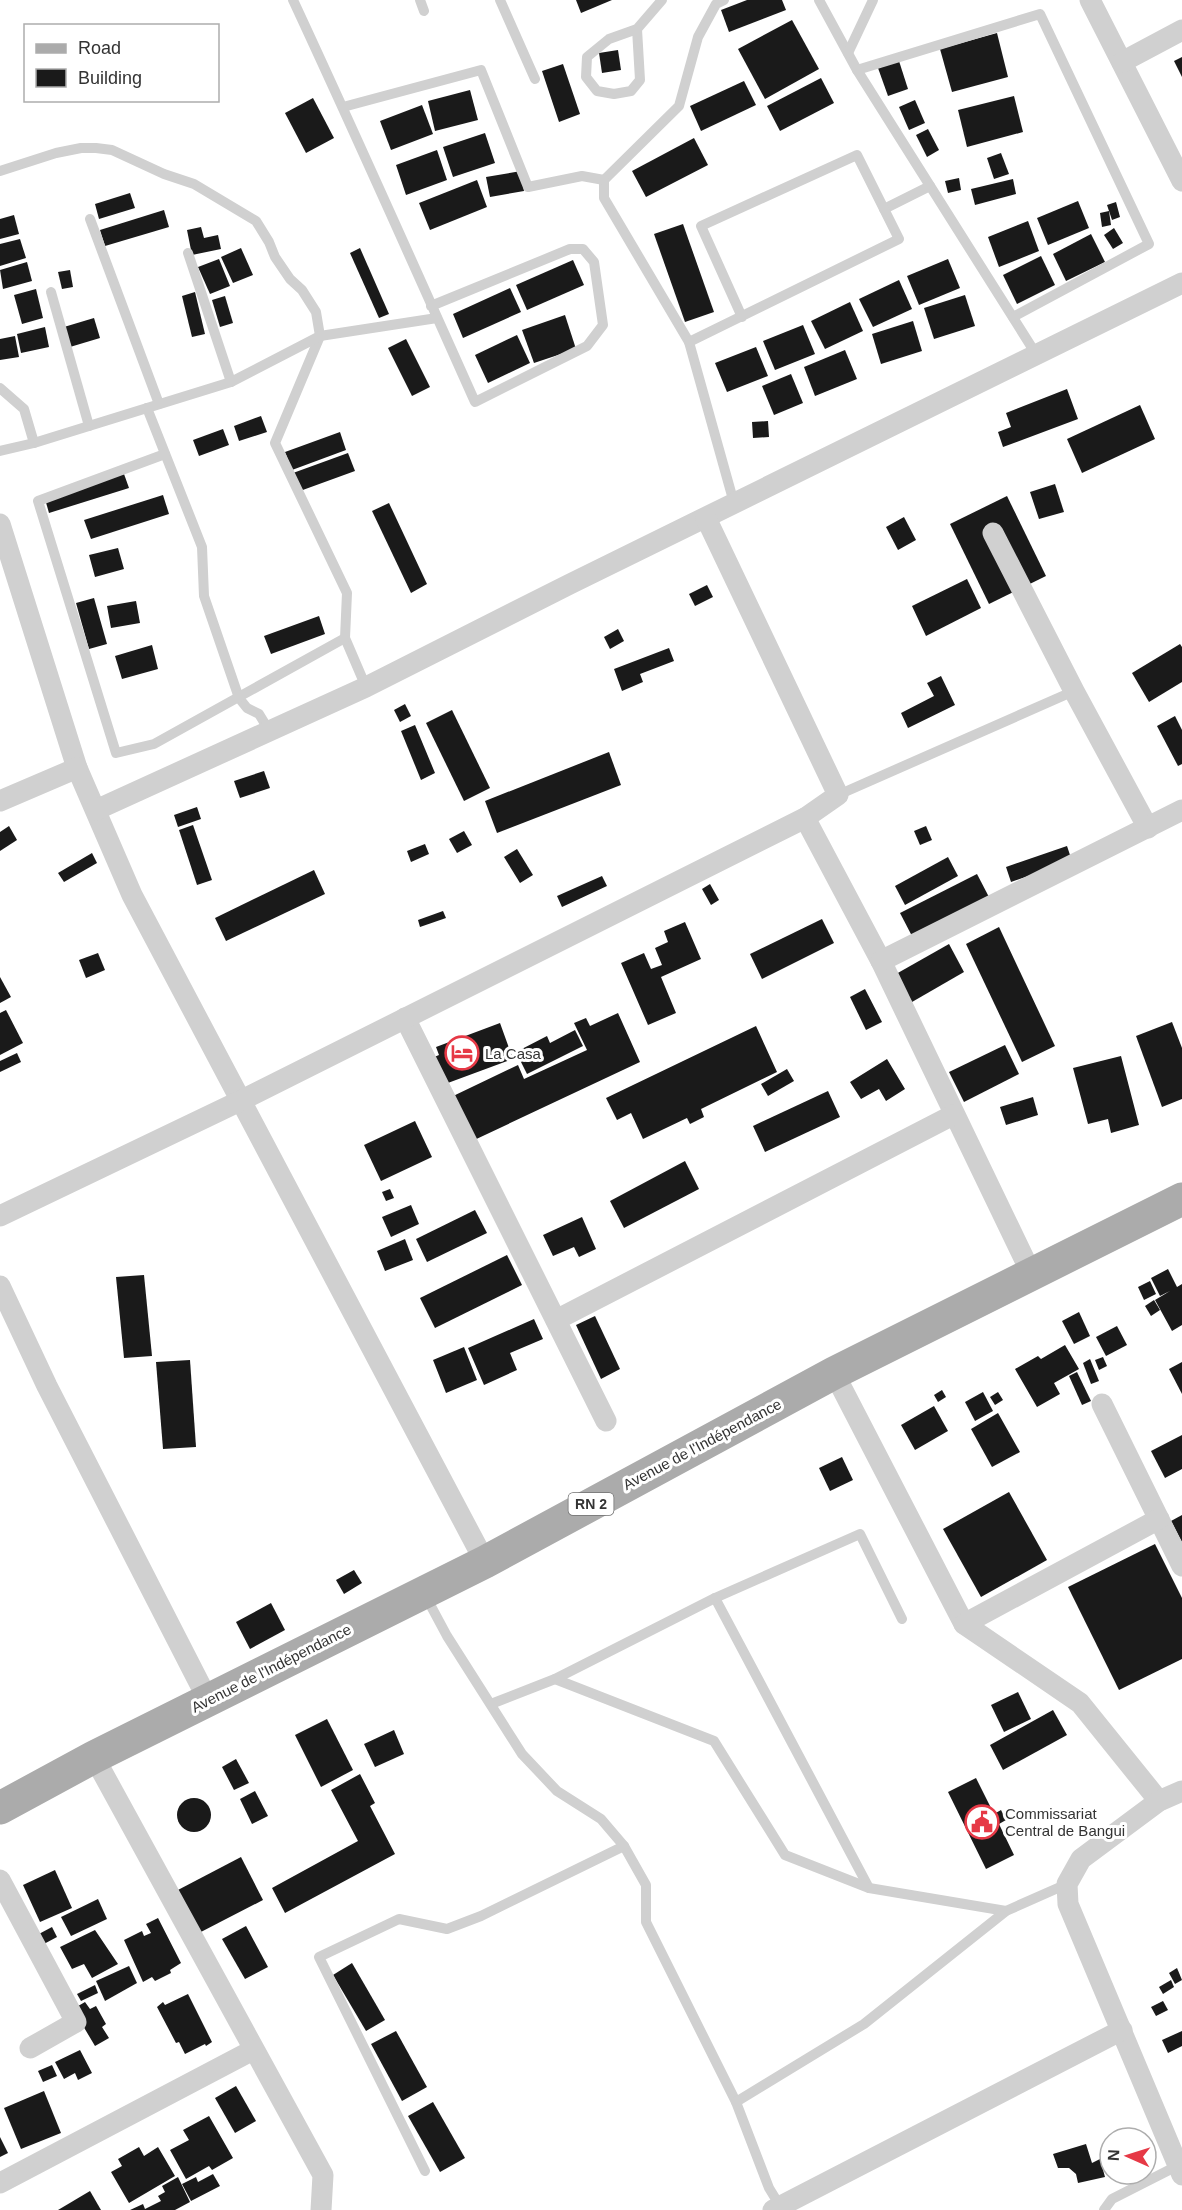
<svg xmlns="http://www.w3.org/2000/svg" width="1182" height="2210" font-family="Arial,sans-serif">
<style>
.building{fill:#1a1a1a}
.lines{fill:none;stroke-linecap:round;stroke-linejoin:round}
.lane{stroke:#d0d0d0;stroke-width:10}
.street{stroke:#d0d0d0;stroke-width:21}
.primary{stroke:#ababab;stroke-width:33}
.labels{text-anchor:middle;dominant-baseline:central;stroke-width:6;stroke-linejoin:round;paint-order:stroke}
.shield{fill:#fff;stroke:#707070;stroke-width:1.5}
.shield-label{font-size:14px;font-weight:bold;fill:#333}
.poi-label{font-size:15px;fill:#333;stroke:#fff;text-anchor:start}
.street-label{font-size:15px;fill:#333;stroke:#fff}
</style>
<rect width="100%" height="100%" fill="#fff"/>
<g class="building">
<polygon points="576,0 612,0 581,13"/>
<polygon points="747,0 782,0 786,10 729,32 721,10"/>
<polygon points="792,20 819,69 765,99 738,49"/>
<polygon points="997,33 1008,77 952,92 940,49"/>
<polygon points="618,50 621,70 602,73 599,53"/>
<polygon points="1182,57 1182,77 1174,61"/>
<polygon points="899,61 908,89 888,96 878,68"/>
<polygon points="563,64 580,114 559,122 542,71"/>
<polygon points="821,78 834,103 780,131 767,106"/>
<polygon points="744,81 756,105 701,131 690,106"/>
<polygon points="470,90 478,120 435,131 428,101"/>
<polygon points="1014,96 1023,132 967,147 958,110"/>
<polygon points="313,98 334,138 306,153 285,113"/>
<polygon points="915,100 925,123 909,130 899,107"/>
<polygon points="422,105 433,134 391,150 380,121"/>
<polygon points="928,129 939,150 927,157 916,135"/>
<polygon points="485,133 495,163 453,177 443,147"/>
<polygon points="694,138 708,165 646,197 632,171"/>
<polygon points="437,150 447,180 406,195 396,165"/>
<polygon points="1001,153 1009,174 994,179 987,158"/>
<polygon points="521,171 524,191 490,197 486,177"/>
<polygon points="959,178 961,190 948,193 945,181"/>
<polygon points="1013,179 1016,194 975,205 971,189"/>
<polygon points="477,180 487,207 430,230 419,203"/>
<polygon points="130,193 135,208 99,219 95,204"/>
<polygon points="1078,201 1089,228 1048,245 1037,218"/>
<polygon points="1116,202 1120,217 1112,220 1107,205"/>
<polygon points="164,210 169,227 105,246 100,230"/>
<polygon points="1109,211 1111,225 1102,227 1100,213"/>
<polygon points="14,215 19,234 0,239 0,219"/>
<polygon points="1028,221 1039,251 999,267 988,237"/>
<polygon points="683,224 714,312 685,322 654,234"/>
<polygon points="201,227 204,238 218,235 221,249 192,255 187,230"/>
<polygon points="1114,228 1123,243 1113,249 1104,235"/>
<polygon points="1091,234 1105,262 1066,281 1053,254"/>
<polygon points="20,239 26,258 0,266 0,244"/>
<polygon points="241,248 253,275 233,283 221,257"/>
<polygon points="360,248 389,314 379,318 350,253"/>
<polygon points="1041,256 1055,285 1017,304 1003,275"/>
<polygon points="219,259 230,286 210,294 198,267"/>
<polygon points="948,259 960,288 919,305 907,276"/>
<polygon points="573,260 584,285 527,310 516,285"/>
<polygon points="27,262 32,281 3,289 0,270"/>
<polygon points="70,270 73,287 62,289 58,272"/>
<polygon points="899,280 912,309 873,327 859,299"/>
<polygon points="510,288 521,312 463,338 453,314"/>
<polygon points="36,289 43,318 22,324 14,295"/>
<polygon points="195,292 205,334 192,337 182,296"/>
<polygon points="965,295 975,326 934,339 924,308"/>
<polygon points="225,296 233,323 220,327 212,300"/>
<polygon points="850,302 863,331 825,349 811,321"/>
<polygon points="565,315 576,349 534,363 522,330"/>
<polygon points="94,318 100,338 70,347 64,327"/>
<polygon points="913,321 922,351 881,364 872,334"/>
<polygon points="803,325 815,354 775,370 763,341"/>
<polygon points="45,327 49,347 21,353 17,334"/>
<polygon points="517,335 530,363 488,383 475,355"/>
<polygon points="15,336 19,357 0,360 0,339"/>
<polygon points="406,339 430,387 412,396 388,348"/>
<polygon points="756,347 768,376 727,392 715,363"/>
<polygon points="845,350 857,379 815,396 804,367"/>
<polygon points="791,374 803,403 774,415 762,386"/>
<polygon points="1067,389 1078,419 1003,447 998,432 1011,427 1006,413"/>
<polygon points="1140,405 1155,439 1082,473 1067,439"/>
<polygon points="261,416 267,432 239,441 234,426"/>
<polygon points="768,421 769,437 753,438 752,422"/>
<polygon points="223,429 229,445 199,456 193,440"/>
<polygon points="340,432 346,450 292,470 285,452"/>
<polygon points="348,453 355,471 300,491 293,473"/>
<polygon points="124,474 129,488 49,513 45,499"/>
<polygon points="1055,484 1064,512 1039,519 1030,492"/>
<polygon points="163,495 169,514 91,539 84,520"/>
<polygon points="1007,496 1046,576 989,604 950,524"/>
<polygon points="389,503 427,584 411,593 372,511"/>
<polygon points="904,517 916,540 898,550 886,527"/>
<polygon points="118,548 124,569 95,577 89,555"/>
<polygon points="967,579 981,608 926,636 912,606"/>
<polygon points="707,585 713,597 695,606 689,594"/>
<polygon points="94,598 107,644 89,649 76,603"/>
<polygon points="136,601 140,623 111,628 107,606"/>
<polygon points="319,616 325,634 271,654 264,636"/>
<polygon points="618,629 624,641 610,649 604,637"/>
<polygon points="1180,644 1182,647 1182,682 1149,702 1132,673"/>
<polygon points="152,645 158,669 122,679 115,656"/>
<polygon points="669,648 674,661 640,674 643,682 622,691 614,669"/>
<polygon points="941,676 955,705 908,728 901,713 934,696 927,683"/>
<polygon points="405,704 411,716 400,722 394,710"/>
<polygon points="452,710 490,788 464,801 426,723"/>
<polygon points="1175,716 1182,730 1182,764 1178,766 1157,726"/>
<polygon points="415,725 435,773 421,780 401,731"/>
<polygon points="609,752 621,785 497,833 485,801"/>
<polygon points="264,771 270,788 240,798 234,781"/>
<polygon points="197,807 201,819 178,827 174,815"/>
<polygon points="193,825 212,880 197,885 179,830"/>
<polygon points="9,826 17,840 0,851 0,832"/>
<polygon points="926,826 932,840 920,845 914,831"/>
<polygon points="464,831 472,845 457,853 449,839"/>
<polygon points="425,844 429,854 411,862 407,851"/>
<polygon points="1067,846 1072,861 1011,882 1006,867"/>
<polygon points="517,849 533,875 520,883 504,857"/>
<polygon points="92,853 97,863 64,882 58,873"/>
<polygon points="948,857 958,876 905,905 895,886"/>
<polygon points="314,870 325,894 226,941 215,918"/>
<polygon points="977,874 990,899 913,938 900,913"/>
<polygon points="602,876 607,886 562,907 557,896"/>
<polygon points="710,884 719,900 711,905 702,889"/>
<polygon points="443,911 446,918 420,927 418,920"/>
<polygon points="822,919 834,943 762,979 750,954"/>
<polygon points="685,922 701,959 661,977 676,1013 648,1025 621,963 644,953 651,969 662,965 655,948 668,942 664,931"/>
<polygon points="999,927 1055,1046 1022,1062 966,944"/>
<polygon points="949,944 964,972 912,1002 896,974"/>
<polygon points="98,953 105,970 86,978 79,960"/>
<polygon points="0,977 11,997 0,1003"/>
<polygon points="865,989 882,1022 866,1030 850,997"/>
<polygon points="6,1010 23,1043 0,1055 0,1013"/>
<polygon points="618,1013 640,1062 470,1142 449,1098 518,1065 524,1079 587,1050 574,1023 586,1018 590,1026"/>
<polygon points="1172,1022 1182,1048 1182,1099 1162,1107 1136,1036"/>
<polygon points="500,1023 513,1059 437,1087 427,1060 439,1055 436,1047"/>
<polygon points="756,1026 777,1072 701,1109 704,1117 690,1124 687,1118 643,1139 631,1113 617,1120 606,1098"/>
<polygon points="575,1030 583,1046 527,1074 516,1052 547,1036 550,1043"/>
<polygon points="1005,1045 1019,1074 964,1102 949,1072"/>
<polygon points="17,1053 21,1062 0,1072 0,1061"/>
<polygon points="1121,1056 1139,1125 1111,1133 1108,1119 1088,1124 1073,1068"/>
<polygon points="887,1059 905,1089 886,1101 879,1089 861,1099 850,1082"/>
<polygon points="787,1069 794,1081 768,1096 761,1084"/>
<polygon points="828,1091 840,1117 765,1152 753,1126"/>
<polygon points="1033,1097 1038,1115 1006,1125 1000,1107"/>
<polygon points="415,1121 432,1157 381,1181 364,1145"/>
<polygon points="685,1161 699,1189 624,1228 610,1201"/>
<polygon points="390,1189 394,1198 386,1201 382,1192"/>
<polygon points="411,1205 419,1224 391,1237 382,1217"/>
<polygon points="475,1210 487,1233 427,1262 416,1239"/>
<polygon points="582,1217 596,1249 579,1257 574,1247 553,1256 543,1235"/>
<polygon points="405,1239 413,1260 385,1271 377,1251"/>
<polygon points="507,1255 522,1285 435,1328 420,1298"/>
<polygon points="1168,1269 1177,1287 1182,1284 1182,1325 1172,1331 1155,1300 1170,1291 1160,1296 1151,1278"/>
<polygon points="144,1275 152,1356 124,1358 116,1277"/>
<polygon points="1150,1281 1156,1294 1144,1300 1138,1287"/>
<polygon points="1154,1300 1160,1310 1151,1316 1145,1306"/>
<polygon points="1079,1312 1090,1336 1074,1344 1062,1321"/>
<polygon points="595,1316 620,1369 601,1379 576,1325"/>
<polygon points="534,1319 543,1339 510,1353 517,1370 484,1385 468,1348"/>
<polygon points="1117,1326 1127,1345 1106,1356 1096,1337"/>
<polygon points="1065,1345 1079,1369 1054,1383 1060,1394 1037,1407 1015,1369 1038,1356 1041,1359"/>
<polygon points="464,1347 477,1380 446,1393 433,1360"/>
<polygon points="1103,1357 1107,1366 1099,1370 1095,1360"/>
<polygon points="1090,1359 1099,1381 1091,1384 1083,1363"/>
<polygon points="190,1360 196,1447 163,1449 156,1362"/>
<polygon points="1182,1362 1182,1394 1169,1369"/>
<polygon points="1077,1372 1091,1401 1082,1405 1069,1376"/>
<polygon points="942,1390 946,1397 938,1402 934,1395"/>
<polygon points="983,1392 993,1411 975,1421 965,1402"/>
<polygon points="998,1392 1003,1400 995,1405 990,1397"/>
<polygon points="934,1406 948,1431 915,1450 901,1425"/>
<polygon points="998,1413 1020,1452 992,1467 971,1429"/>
<polygon points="1182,1435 1182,1469 1165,1478 1151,1451"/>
<polygon points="842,1457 853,1480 830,1491 819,1468"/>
<polygon points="1009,1492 1047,1560 981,1597 943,1529"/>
<polygon points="1182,1515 1182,1542 1171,1521"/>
<polygon points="1155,1544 1182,1598 1182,1659 1119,1690 1068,1587"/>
<polygon points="354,1570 362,1583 344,1594 336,1580"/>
<polygon points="271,1603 285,1630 250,1649 236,1622"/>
<polygon points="1018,1692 1031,1719 1004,1732 991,1705"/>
<polygon points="1053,1710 1067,1735 1003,1770 990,1745"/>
<polygon points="327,1719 353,1770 321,1787 295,1735"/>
<polygon points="394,1730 404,1754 375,1767 364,1744"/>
<polygon points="236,1759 249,1783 234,1790 222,1767"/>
<polygon points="360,1774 375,1803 370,1806 395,1854 285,1913 272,1888 358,1841 331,1790"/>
<polygon points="976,1778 994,1814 1001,1810 1006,1820 999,1824 1014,1855 986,1869 948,1792"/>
<polygon points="255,1791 268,1816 252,1824 240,1799"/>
<circle cx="194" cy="1815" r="17"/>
<polygon points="241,1857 263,1900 197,1934 176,1891"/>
<polygon points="55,1870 72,1908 40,1922 23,1885"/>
<polygon points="98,1899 107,1919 71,1936 61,1917"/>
<polygon points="158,1918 181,1963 170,1970 171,1973 155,1981 152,1977 143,1982 124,1940 142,1931 144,1936 151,1933 146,1924"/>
<polygon points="246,1926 268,1967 245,1979 222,1939"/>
<polygon points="52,1927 57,1937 42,1945 37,1935"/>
<polygon points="95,1930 118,1964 92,1978 84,1964 72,1969 60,1947"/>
<polygon points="352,1963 385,2020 366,2031 333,1975"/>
<polygon points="129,1966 137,1983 105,2001 96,1981"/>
<polygon points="1177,1968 1182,1980 1175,1984 1169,1973"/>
<polygon points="1171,1980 1174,1987 1163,1994 1159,1987"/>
<polygon points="95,1985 98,1993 81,2001 77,1994"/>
<polygon points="188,1994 212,2042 206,2046 205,2044 185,2054 179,2042 176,2043 157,2007 163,2002 165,2005"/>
<polygon points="1163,2001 1168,2010 1156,2016 1151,2007"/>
<polygon points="85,2002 90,2009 96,2006 106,2024 102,2027 109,2038 95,2046 73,2009"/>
<polygon points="396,2031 427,2087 402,2101 371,2044"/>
<polygon points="1182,2031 1182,2046 1168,2053 1162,2040"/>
<polygon points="80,2050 92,2073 78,2080 75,2073 64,2079 55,2062"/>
<polygon points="52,2065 57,2076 43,2082 38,2071"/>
<polygon points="236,2086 256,2121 235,2133 215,2098"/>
<polygon points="44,2091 61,2133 21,2149 4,2108"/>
<polygon points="433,2102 465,2158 440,2172 408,2116"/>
<polygon points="209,2116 233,2158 212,2170 209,2166 186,2179 170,2150 189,2140 183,2130"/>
<polygon points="0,2137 8,2153 0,2157"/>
<polygon points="1086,2144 1092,2163 1100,2159 1105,2177 1078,2183 1076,2174 1069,2168 1058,2168 1053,2154"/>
<polygon points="139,2147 144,2156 158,2147 175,2176 129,2203 111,2172 122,2166 118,2159"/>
<polygon points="213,2174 220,2186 191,2201 182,2184 196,2177 198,2182"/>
<polygon points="178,2177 190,2202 175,2210 130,2210 143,2204 145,2209 161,2201 158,2196 165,2192 162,2186"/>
<polygon points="90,2191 101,2210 58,2210"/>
</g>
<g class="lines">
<g class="lane">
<path d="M293,0c62,133 122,268 182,402l112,-56 16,-21 -9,-63 -11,-13h-13l-139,57"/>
<polyline points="420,0 424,11"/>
<polyline points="500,0 535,79"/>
<polyline points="724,0 716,4 698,37 679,106 604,180 604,198 689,342 734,503"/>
<polyline points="819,0 857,70 1036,354"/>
<polyline points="637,29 640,80 631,91 614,94 597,91 586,77 587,57 609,39 637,29 662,0"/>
<polyline points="848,53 873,0"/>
<polyline points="857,70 1040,14 1149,244 1013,317"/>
<polyline points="343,107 481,70 528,187 582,176 604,180"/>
<polyline points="0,171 56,153 81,148 96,148 112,150 164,174 194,184 256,221 269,242 275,257 290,279 302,290 316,312 320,336 275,443 347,593 345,638 366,687"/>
<polyline points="884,209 930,186"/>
<polyline points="90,219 159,404"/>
<polyline points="188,253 231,382"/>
<polyline points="51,292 89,426"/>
<polyline points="689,342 899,239 857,155 701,226 742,317"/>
<polyline points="0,388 24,409 34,443"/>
<polyline points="147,408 202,547 204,596 239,698 247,708 259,714 270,732"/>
<polyline points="0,451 34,443 231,382 320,336 437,318"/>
<polyline points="165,454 38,501 116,753 154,744 345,638"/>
<polyline points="838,795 1074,691"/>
<polyline points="425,1595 447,1636 522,1754 557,1791 601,1819 624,1846 646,1885 646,1922 736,2102 769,2188 780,2206"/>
<polyline points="715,1598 869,1888"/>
<polyline points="555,1679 714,1741 785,1855 869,1888 1006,1911"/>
<polyline points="491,1704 555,1679 715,1598 860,1534 902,1619"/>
<polyline points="736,2102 864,2024 1006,1911 1067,1884"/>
<polyline points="425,2171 319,1957 399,1919 447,1929 481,1916 624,1846"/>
<polyline points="1104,2210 1112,2199 1179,2165"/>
</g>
<g class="street">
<polyline points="1090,0 1182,181"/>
<polyline points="1122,62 1182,30"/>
<polyline points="0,524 77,768 132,895 485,1562"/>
<polyline points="993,533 1074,691 1148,828"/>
<polyline points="0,801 77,768"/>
<polyline points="96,810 366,687 570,584 1182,283"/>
<polyline points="805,818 881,961 1032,1275"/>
<polyline points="881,961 1182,810"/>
<polyline points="405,1018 606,1421"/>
<polyline points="0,1216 242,1100 805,818 838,795 706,518"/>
<polyline points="0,1286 47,1386 208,1700"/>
<polyline points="556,1320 953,1115"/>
<polyline points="834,1373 964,1624 1080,1703 1159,1801"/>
<polyline points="1102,1404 1182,1566"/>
<polyline points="964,1624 1159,1519"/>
<polyline points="94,1757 323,2175 321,2210"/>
<polyline points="1182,1791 1159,1801 1081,1859 1067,1884 1068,1904 1182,2175"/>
<polyline points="0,1880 76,2022 30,2048"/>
<polyline points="0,2183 253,2050"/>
<polyline points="773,2210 1122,2030"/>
</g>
<polyline class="primary" points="0,1808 94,1757 485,1562 834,1373 1182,1199"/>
</g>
<defs>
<g id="hotel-ring" transform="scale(1.725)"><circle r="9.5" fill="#fff" stroke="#e63946" stroke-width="1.5"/><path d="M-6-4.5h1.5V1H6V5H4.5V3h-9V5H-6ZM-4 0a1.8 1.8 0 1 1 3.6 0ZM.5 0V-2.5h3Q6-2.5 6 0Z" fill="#e63946"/></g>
<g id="civic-ring" transform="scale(1.725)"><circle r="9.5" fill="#fff" stroke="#e63946" stroke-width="1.5"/><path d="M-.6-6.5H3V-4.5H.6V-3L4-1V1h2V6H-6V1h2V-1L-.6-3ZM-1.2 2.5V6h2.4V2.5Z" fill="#e63946"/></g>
</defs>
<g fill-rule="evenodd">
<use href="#hotel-ring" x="462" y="1053"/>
<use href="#civic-ring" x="982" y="1822"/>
</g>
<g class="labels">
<rect class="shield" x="568.5" y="1493" width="45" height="22" rx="4.5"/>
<g class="shield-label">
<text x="591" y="1504">RN 2</text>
</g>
<g class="poi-label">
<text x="485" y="1053">La Casa</text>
<text x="1005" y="1813">Commissariat<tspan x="1005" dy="17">Central de Bangui</tspan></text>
</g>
<g class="street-label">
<text transform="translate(702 1444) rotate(-28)">Avenue de l'Indépendance</text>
<text transform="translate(271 1668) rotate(-27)">Avenue de l'Indépendance</text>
</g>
</g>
<rect x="24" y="24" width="195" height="78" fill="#ffffff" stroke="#adadad" stroke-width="1.5"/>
<rect x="36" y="44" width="30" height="9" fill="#ababab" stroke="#adadad" stroke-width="1.5"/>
<text x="78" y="54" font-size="18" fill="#333333">Road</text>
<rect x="36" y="69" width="30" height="18" fill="#1a1a1a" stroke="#adadad" stroke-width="1.5"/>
<text x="78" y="84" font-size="18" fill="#333333">Building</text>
<g transform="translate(1128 2156) rotate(273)"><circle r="28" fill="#ffffff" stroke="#adadad" stroke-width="1.5"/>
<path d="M0-4.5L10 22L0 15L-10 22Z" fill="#e63946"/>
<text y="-9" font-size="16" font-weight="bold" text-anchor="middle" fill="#333333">N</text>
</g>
</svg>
